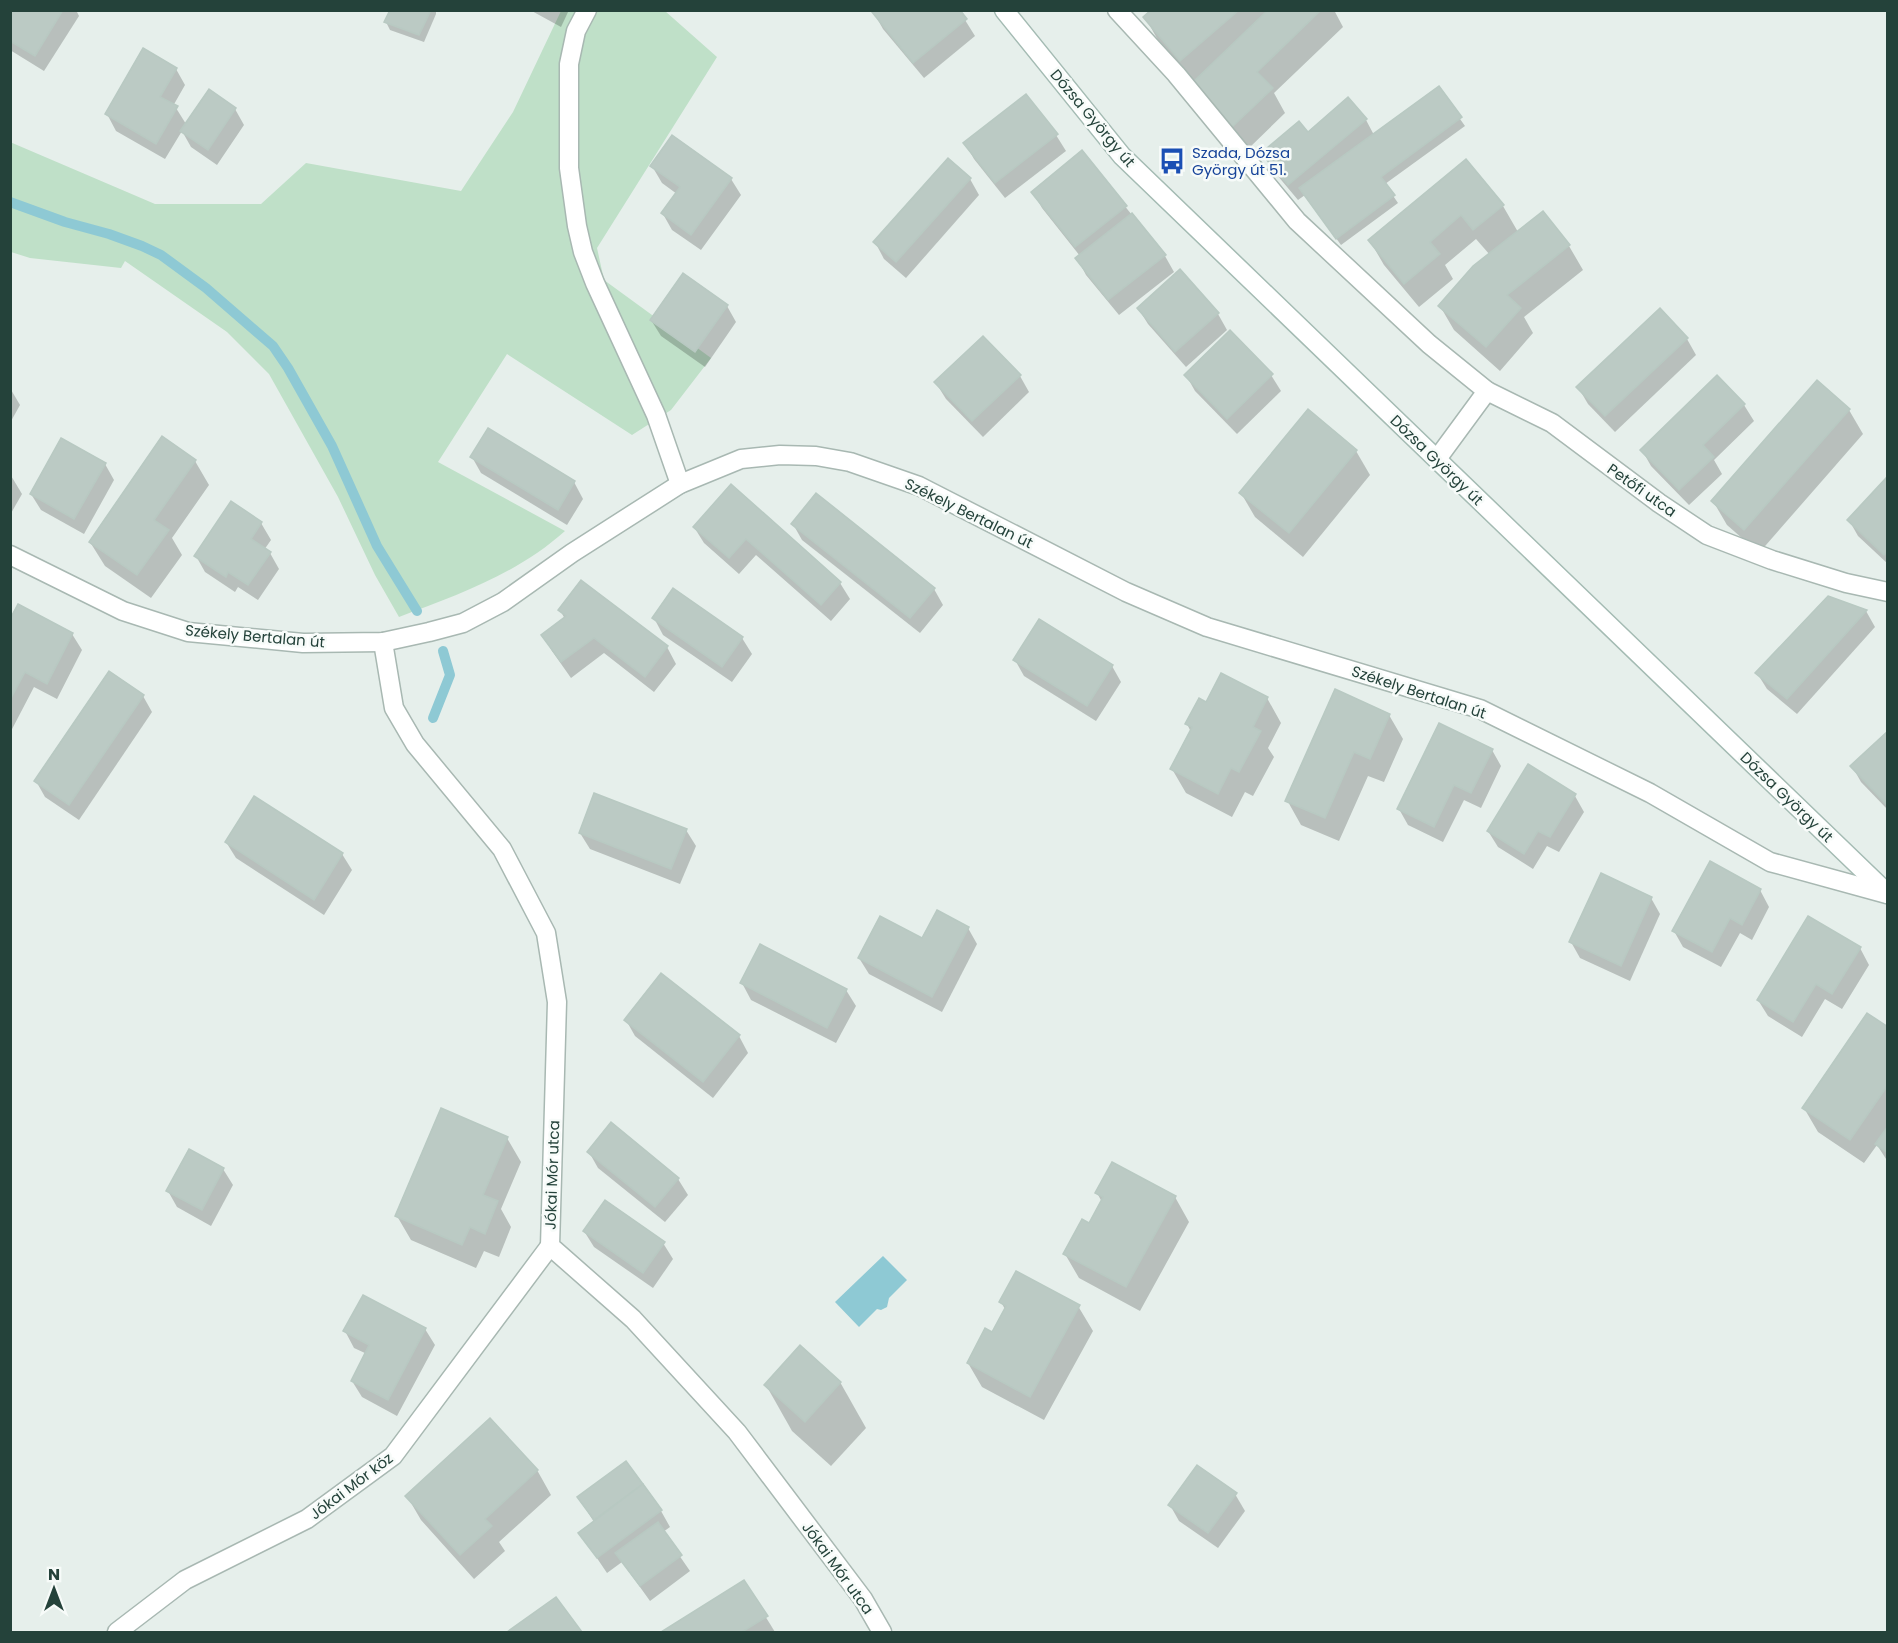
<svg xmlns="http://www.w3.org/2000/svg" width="1898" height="1643" font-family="Poppins,sans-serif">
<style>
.green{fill:#bfe0c8}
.water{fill:#8ec9d4}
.shadow{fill:#0003}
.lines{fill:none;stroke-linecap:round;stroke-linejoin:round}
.stream{stroke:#8ec9d4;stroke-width:10}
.building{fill:#bbcac4;stroke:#b8c9c2;stroke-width:1.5}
.minor-casing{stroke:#a8b8b2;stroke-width:21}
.secondary-casing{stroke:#a4bbb3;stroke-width:21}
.minor{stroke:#fff;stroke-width:18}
.secondary{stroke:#fff;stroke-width:18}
.labels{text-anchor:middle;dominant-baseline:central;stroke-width:5;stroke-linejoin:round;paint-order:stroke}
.street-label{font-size:15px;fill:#24423a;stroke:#f7fbf9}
.transit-label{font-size:15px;fill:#164399;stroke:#f7fbf9;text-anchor:start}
</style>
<rect width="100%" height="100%" fill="#e6efeb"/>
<path class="green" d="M561,11h104l52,46 -120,191 7,32 107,78 -40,52 -39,25 -125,-81 -69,108 127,69c-48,43 -107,64 -166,86l-24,-42 -37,-78 -69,-123 -42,-42 -102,-71 -4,7 -91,-10 -19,-6 -1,-110 145,62h106l45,-41 155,28 52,-79z"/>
<polygon class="water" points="883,1256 907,1280 889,1298 887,1307 881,1310 877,1309 859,1327 835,1302"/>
<g class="shadow">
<polygon points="10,10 76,10 79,16 44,71 10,50"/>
<polygon points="391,10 436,10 436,14 424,42 390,30 386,22"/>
<polygon points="530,10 569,10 561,27"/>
<polygon points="1153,10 1334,10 1343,27 1274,93 1285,113 1247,150 1159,42 1145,17"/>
<polygon points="874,13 965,20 975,36 924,78 883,29"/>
<polygon points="176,69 185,85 173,106 176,108 186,124 209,91 235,109 244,125 217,165 191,147 182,131 165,159 116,131 107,114"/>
<polygon points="1438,88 1465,126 1385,184 1398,203 1341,245 1305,195 1298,200 1272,169 1263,153 1308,134 1366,120 1374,135"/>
<polygon points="1056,135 1066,151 1005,198 974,159 965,143"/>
<polygon points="1082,153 1165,256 1174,272 1119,315 1086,275 1077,258 1080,256 1042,208 1033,192"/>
<polygon points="1466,161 1503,206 1518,232 1543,213 1569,246 1583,270 1524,317 1533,333 1500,371 1454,330 1440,306 1490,255 1476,239 1445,265 1453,279 1419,307 1384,265 1370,241"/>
<polygon points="652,166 731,179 741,195 701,250 672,230 663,214 677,194 662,183"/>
<polygon points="970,179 979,195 906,278 884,259 875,242"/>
<polygon points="1180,271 1218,314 1227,330 1186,367 1148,324 1138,308"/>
<polygon points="727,306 736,322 705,367 661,336 651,320"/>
<polygon points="1687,339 1696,355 1615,432 1588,404 1578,387"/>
<polygon points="1186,375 1271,375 1281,391 1237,434 1195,391"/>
<polygon points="1020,376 1029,392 983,437 946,399 936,383"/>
<polygon points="1717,377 1744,405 1754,421 1714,460 1722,474 1689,505 1651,466 1642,450"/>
<polygon points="10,388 20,405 10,423"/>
<polygon points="1849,410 1863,434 1759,553 1727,525 1713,501"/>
<polygon points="1356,451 1370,475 1303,557 1255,517 1241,493"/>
<polygon points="472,457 574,482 583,499 567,525 481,473"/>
<polygon points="195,461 209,485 172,538 182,555 151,598 105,566 90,542"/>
<polygon points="105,464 114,480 84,534 41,510 31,494"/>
<polygon points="10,474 22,494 10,515"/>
<polygon points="1887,479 1888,564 1858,536 1849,520"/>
<polygon points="731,486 840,583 850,599 831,621 756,555 739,574 704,543 694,527"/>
<polygon points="232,504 261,523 271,540 264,550 270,553 279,569 258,600 238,587 235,592 205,572 196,556"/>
<polygon points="793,524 934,589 943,605 920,633 802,540"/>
<polygon points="582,582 667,647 676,664 654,692 604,653 571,678 552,651 543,635 565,619 560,610"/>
<polygon points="673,590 742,638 752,654 732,682 663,635 654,618"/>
<polygon points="1866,611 1875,627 1797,714 1767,689 1757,673"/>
<polygon points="10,622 72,634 82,650 57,699 34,687 10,733"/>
<polygon points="1015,660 1112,666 1121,682 1096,721 1024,676"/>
<polygon points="1222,675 1267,698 1281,723 1268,748 1274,757 1253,796 1245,792 1232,817 1186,793 1172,769 1191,732 1187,724 1206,704"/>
<polygon points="143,696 152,712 79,820 45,797 36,781"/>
<polygon points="1389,715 1403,739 1384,782 1368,776 1339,841 1301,825 1287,800"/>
<polygon points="1888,733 1888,810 1861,782 1852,766"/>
<polygon points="1492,750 1501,766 1481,808 1464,800 1443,842 1408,825 1399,809"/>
<polygon points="1575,796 1584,812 1559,852 1547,846 1533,869 1498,847 1488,831"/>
<polygon points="686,830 696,846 680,884 590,849 580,833"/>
<polygon points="226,842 342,854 352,870 324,915 236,858"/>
<polygon points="1760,890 1769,907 1752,940 1740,933 1721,967 1683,947 1674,931"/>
<polygon points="1651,898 1660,914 1630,981 1580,958 1571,942"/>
<polygon points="968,928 977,944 942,1012 869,974 859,958"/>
<polygon points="1860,948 1869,965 1842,1009 1825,999 1802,1037 1768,1016 1758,1000"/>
<polygon points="661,975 739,1036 748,1053 713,1098 635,1036 626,1020"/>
<polygon points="742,983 846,990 856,1006 836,1043 751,1000"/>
<polygon points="1888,1029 1888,1162 1877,1145 1864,1163 1818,1132 1804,1108"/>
<polygon points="507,1138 521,1162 501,1209 511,1227 499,1257 484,1251 476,1268 411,1240 397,1216"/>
<polygon points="589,1152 678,1179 688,1195 665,1222 598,1168"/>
<polygon points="223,1169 233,1185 211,1226 177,1207 168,1191"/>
<polygon points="1097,1193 1175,1197 1189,1222 1140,1311 1079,1278 1065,1254 1089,1225 1102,1202"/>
<polygon points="584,1231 663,1243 673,1259 653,1288 594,1247"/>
<polygon points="1001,1302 1078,1306 1093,1331 1044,1420 982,1387 968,1363 993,1334 1006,1311"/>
<polygon points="425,1329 435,1345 397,1416 362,1397 352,1381 367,1354 354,1348 345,1331"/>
<polygon points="840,1382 866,1428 831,1466 792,1431 766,1385"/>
<polygon points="625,1463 661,1511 670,1527 663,1532 690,1571 650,1601 622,1562 607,1573 580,1533 594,1522 579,1498"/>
<polygon points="537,1470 551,1495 499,1542 505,1551 474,1579 421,1520 407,1496"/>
<polygon points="1235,1494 1245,1511 1218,1548 1179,1521 1170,1505"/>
<polygon points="744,1582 775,1632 664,1632"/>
<polygon points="556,1599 580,1632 510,1632"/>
</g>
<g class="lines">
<g class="stream">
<polyline points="10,202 65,222 109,234 142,246 161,255 206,288 273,346 288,368 332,446 377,546 417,611"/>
<polyline points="433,718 450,675 443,651"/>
</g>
</g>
<g class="building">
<polygon points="10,10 63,10 35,56 10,41"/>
<polygon points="390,10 431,10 419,35 384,22"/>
<polygon points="874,10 960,10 967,19 913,63 872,12"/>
<polygon points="1151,10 1239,10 1180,61 1143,17"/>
<polygon points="1268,10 1321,10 1257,72 1273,88 1232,127 1191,84"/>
<polygon points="143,48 177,68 160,97 178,106 156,144 105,114"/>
<polygon points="1439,86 1462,117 1381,177 1395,195 1336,239 1299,188"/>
<polygon points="209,89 236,108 208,150 180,131"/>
<polygon points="1026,94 1058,134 995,183 963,143"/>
<polygon points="1348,97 1367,119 1288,185 1261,153 1299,121 1308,132"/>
<polygon points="672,135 732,178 691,235 661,213 680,187 650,166"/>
<polygon points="1082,150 1127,206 1075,247 1031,192"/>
<polygon points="948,158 971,178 896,262 873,242"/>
<polygon points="1466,159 1504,205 1473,230 1461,215 1430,242 1440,254 1404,284 1368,240"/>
<polygon points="1543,211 1570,245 1507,295 1521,308 1486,347 1438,306 1473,266"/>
<polygon points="1132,213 1166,255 1108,300 1075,258"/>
<polygon points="1180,269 1219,313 1175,352 1137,308"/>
<polygon points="683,273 728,305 695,352 650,320"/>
<polygon points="1660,308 1688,338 1605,416 1576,387"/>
<polygon points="1230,330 1273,374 1227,419 1184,375"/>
<polygon points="983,336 1021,375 972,421 934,382"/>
<polygon points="1717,375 1745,404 1703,445 1714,457 1679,490 1640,450"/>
<polygon points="1817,380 1850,409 1744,530 1711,501"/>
<polygon points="1308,409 1357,450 1289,533 1239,493"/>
<polygon points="488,428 575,481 558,510 470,457"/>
<polygon points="162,436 196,460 154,520 169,530 137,575 89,542"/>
<polygon points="61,438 106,463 74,519 30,494"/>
<polygon points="1887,477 1888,551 1884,555 1847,520"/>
<polygon points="731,484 841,582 821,605 746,539 729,558 693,527"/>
<polygon points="816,493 935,588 910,618 791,524"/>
<polygon points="231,501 262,522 251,539 271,552 248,585 228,572 226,577 194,556"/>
<polygon points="581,580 668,646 645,677 594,638 561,662 541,635 566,616 558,610"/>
<polygon points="673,588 743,637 722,667 652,618"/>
<polygon points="1828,596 1867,610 1787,699 1755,673"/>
<polygon points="18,604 73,633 47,684 25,672 10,700 10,619"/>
<polygon points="1039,619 1113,665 1087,706 1013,660"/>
<polygon points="109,671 144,695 69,805 34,781"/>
<polygon points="1221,673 1268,697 1253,727 1261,731 1239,772 1231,768 1218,794 1170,769 1192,727 1185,724 1199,698 1206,702"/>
<polygon points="1335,689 1390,714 1370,759 1354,752 1325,818 1285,801"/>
<polygon points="1439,723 1493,749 1471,793 1454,785 1434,827 1397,809"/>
<polygon points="1888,731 1888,806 1850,766"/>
<polygon points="1528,764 1576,794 1550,837 1538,831 1524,854 1487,831"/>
<polygon points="594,793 687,829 671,869 579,833"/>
<polygon points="254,796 343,853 314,900 225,842"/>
<polygon points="1710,861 1761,889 1742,925 1730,918 1712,952 1672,931"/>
<polygon points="1601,873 1652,897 1621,966 1569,942"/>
<polygon points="937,910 969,927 932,997 858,958 880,916 922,938"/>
<polygon points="1808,916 1861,947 1832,994 1816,984 1793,1022 1757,1000"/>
<polygon points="760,944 847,989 827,1028 740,983"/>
<polygon points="661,973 740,1035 703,1082 624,1020"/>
<polygon points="1867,1013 1888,1027 1888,1085 1850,1140 1802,1108"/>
<polygon points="441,1108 508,1137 483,1195 498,1201 485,1234 470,1227 462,1245 395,1216"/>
<polygon points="611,1122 679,1178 655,1207 587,1152"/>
<polygon points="1888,1126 1888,1153 1875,1144"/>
<polygon points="189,1149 224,1168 202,1210 166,1191"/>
<polygon points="1112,1162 1176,1196 1126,1287 1063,1254 1082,1219 1089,1223 1103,1197 1095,1193"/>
<polygon points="605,1200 665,1242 643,1273 583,1231"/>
<polygon points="1016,1271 1080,1305 1030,1397 967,1363 985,1328 992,1332 1006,1306 999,1302"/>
<polygon points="363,1295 426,1328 388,1400 351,1381 369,1345 343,1331"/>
<polygon points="800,1345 841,1382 805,1422 764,1385"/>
<polygon points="490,1418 538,1470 485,1519 492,1526 460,1555 405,1496"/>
<polygon points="626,1461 643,1484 594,1520 577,1497"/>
<polygon points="1197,1465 1237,1493 1208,1533 1168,1505"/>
<polygon points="643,1484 662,1510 597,1558 578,1533"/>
<polygon points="658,1522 682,1555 640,1586 615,1553"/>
<polygon points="744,1580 768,1616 742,1632 661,1632"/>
<polygon points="556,1597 582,1632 507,1632"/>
</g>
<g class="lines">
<g class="minor-casing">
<g id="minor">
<polyline points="587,10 576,31 569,64 569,168 577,226 583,252 595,283 656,415 680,484"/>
<polyline points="1117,10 1176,74 1297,221 1429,344 1487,391"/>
<polyline points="1437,459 1487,391 1552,423 1659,503 1707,535 1772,560 1846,583 1888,592"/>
<polyline points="10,555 123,611 188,632 303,643 383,642 429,632 463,623 503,602 572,553 680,484 741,459 780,455 816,456 850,462 919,486 1126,592 1207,627 1480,709 1650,793 1770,862 1887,894"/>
<polyline points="383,642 394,708 415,744 502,849 546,933 557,1002 550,1246 633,1319 737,1432 863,1599 882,1632"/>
<polyline points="117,1632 185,1580 307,1519 393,1456 550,1246"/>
</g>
</g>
<g class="secondary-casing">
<polyline id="secondary" points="1004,10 1122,156 1888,894"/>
</g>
<use href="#minor" class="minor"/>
<use href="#secondary" class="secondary"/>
</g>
<defs>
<g id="bus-bare" transform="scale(2.07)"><path d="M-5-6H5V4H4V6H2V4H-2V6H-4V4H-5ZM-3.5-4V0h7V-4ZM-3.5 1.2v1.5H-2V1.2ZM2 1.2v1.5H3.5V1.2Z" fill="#1a4fb4" stroke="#f7fbf9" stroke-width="2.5" paint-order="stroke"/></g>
</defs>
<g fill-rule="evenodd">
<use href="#bus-bare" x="1172" y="161"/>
</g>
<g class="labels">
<g class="street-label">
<text transform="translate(1093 118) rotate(50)">Dózsa György út</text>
<text transform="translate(1437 460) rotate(44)">Dózsa György út</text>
<text transform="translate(1642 490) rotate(35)">Petőfi utca</text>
<text transform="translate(969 513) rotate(26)">Székely Bertalan út</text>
<text transform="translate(255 636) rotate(5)">Székely Bertalan út</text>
<text transform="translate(1419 692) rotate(18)">Székely Bertalan út</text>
<text transform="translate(1787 797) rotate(44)">Dózsa György út</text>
<text transform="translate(552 1175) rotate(-88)">Jókai Mór utca</text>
<text transform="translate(351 1486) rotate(-37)">Jókai Mór köz</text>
<text transform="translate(838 1568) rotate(54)">Jókai Mór utca</text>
</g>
<g class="transit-label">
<text x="1192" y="152">Szada, Dózsa<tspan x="1192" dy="17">György út 51.</tspan></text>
</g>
</g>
<rect width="1898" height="1643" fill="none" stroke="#24423a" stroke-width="24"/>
<g transform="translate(54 1589)" stroke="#f7fbf9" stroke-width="4.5" paint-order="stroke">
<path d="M0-4.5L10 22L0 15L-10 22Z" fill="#24423a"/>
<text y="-9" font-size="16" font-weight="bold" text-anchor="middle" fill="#24423a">N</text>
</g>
</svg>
